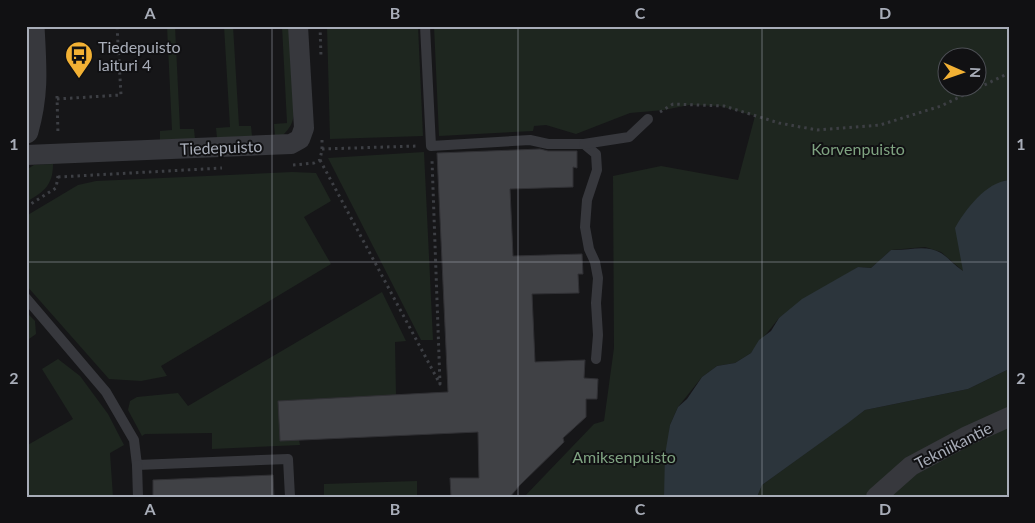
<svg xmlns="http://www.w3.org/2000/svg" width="1035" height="523" font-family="Lato,sans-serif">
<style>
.green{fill:#1e261f;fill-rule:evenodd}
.water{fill:#2c353c}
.building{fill:#404145;stroke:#303034}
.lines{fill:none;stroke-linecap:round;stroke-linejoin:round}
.path{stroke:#3d3f44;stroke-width:3;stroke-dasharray:2.5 4;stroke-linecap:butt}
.service{stroke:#37383d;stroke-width:10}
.minor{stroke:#37383d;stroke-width:20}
.tertiary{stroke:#37383d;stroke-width:25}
.grid{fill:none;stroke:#a8adb8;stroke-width:1;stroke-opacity:0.55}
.labels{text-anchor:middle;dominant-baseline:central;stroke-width:4;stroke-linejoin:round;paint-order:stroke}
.poi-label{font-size:16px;fill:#a8adb8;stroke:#111113;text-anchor:start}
.street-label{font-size:16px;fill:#a8adb8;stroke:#111113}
.park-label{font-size:16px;fill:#7fa381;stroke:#111113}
.neatline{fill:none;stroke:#a8adb8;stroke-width:2}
.grid-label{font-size:16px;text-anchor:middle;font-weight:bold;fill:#a8adb8}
</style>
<rect width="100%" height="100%" fill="#161618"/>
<g class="green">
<polygon points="167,26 175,26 180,129 194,129 195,139 160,140 160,131 172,130"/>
<polygon points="224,26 233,26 239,126 251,126 252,136 217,138 216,128 230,127"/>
<path d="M282,26h7l5,87c-1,10 -4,15 -11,22l-8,1 -1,-12 13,-1z"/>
<polygon points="327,26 418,26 423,136 330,139"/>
<path d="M434,26h575v154l-6,1 -40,90 -22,-19 -16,-5 -34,3 -20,18 -13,-1 -79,51 -28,35 -16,10 -18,3 -15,11 -24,30 -8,18 -6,72h-140l70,-73 10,-3 10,-73 -1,-172 48,-10 77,14 17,-64 -35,-10 -31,-1 -25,5 -34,3 -54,21 -30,-9 -12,1 -1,5 -94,5zM948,58h30v30h-30z"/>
<polygon points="424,152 433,340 421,340 328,158"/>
<path d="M53,164c0,21 -9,28 -27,38v-32l8,-5z"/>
<polygon points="292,172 316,173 331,201 304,217 331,264 161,366 167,376 141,381 109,379 26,285 26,216 78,185 96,181"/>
<polygon points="382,292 406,341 395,342 396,395 278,401 280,441 299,440 300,445 212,449 212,433 145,434 142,436 128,410 130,401 137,397 178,393 188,406"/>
<polygon points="26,312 35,321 36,334 29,339 26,338"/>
<polygon points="58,359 80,376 108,414 124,445 110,453 113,497 26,497 26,446 73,419 42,369"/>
<polygon points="1009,369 1009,497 757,497 762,485 865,410 968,389"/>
<polygon points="417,481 417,497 324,497 324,484"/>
</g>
<path class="water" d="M1009,180v189l-41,20 -103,21 -17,13 -86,62 -5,12h-93l1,-42 5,-30 8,-18 9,-8 15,-22 15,-11 18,-3 16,-10 8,-13 12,-9 8,-13 23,-19 56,-32 13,1 20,-18c17,1 35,-6 50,3 8,5 14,13 22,18l-8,-43c10,-18 31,-46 54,-48z"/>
<g class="building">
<polygon points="540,149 548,151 577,151 577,168 573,167 573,187 510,189 513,256 582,254 583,274 578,274 579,293 532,294 535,362 585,360 584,378 598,379 597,399 586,399 586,417 563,438 564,442 520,485 510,497 451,497 450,478 479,478 478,432 280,441 278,401 448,392 437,153"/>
<polygon points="273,475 274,497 153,497 153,480"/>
</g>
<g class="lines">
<g class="path">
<polyline points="320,26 321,57"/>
<polyline points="57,96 58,135"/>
<polyline points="57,99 121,95 117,26"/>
<polyline points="660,112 673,104 724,106 779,123 817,130 880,125 941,106 1009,73"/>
<polyline points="322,149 417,146"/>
<polyline points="320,160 440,384 432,160"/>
<polyline points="293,165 314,163 320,160 322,149 322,136"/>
<polyline points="58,177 222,168"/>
<polyline points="26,207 56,188 58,176"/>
</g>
<g class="service">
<polyline points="425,26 431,146 530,140 548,144 584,144 596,154 597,170 587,200 585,227 589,249 595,262 598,278 596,303 598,335 596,359"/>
<polyline points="584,144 629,137 648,119"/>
<polyline points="26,298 106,392 134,440 137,465 288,459 290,497"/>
<polyline points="137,465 138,497"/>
</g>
<g class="minor">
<polyline points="26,155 291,144 300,139 304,128 298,26"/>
<polyline points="876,497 911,466 967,436 1009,417"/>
</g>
<path class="tertiary" d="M26,131c11,-39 8,-65 6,-105"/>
</g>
<path class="grid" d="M272,26v471M518,26v471M762,26v471M26,262h983"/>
<defs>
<g id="bus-pin" transform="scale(1.4375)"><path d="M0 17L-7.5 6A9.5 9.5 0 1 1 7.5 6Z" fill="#f2b134" stroke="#111113"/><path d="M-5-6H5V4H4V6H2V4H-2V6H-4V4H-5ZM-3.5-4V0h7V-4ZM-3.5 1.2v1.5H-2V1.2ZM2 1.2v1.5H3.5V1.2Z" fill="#111"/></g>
</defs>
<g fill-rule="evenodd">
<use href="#bus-pin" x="79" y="55"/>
</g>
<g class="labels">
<g class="poi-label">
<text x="98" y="46">Tiedepuisto<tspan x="98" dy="18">laituri 4</tspan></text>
</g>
<g class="street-label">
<text transform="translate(221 147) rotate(-2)">Tiedepuisto</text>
<text transform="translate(953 445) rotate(-27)">Tekniikantie</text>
</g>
<g class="park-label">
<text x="858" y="148">Korvenpuisto</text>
<text x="624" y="456">Amiksenpuisto</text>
</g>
</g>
<rect width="1035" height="523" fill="none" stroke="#111113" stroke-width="55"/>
<g transform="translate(962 72) rotate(92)"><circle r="24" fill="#111113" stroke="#4d4f55"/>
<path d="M0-4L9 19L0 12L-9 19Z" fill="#f2b134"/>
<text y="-8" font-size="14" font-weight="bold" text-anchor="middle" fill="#a8adb8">N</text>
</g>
<rect x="28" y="28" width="980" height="468" class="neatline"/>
<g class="grid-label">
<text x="150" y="19">A</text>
<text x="395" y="19">B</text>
<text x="640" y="19">C</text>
<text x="885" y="19">D</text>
<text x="14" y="150">1</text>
<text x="1021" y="150">1</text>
<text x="14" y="384">2</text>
<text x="1021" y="384">2</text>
<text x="150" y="515">A</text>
<text x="395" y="515">B</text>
<text x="640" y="515">C</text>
<text x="885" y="515">D</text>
</g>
</svg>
